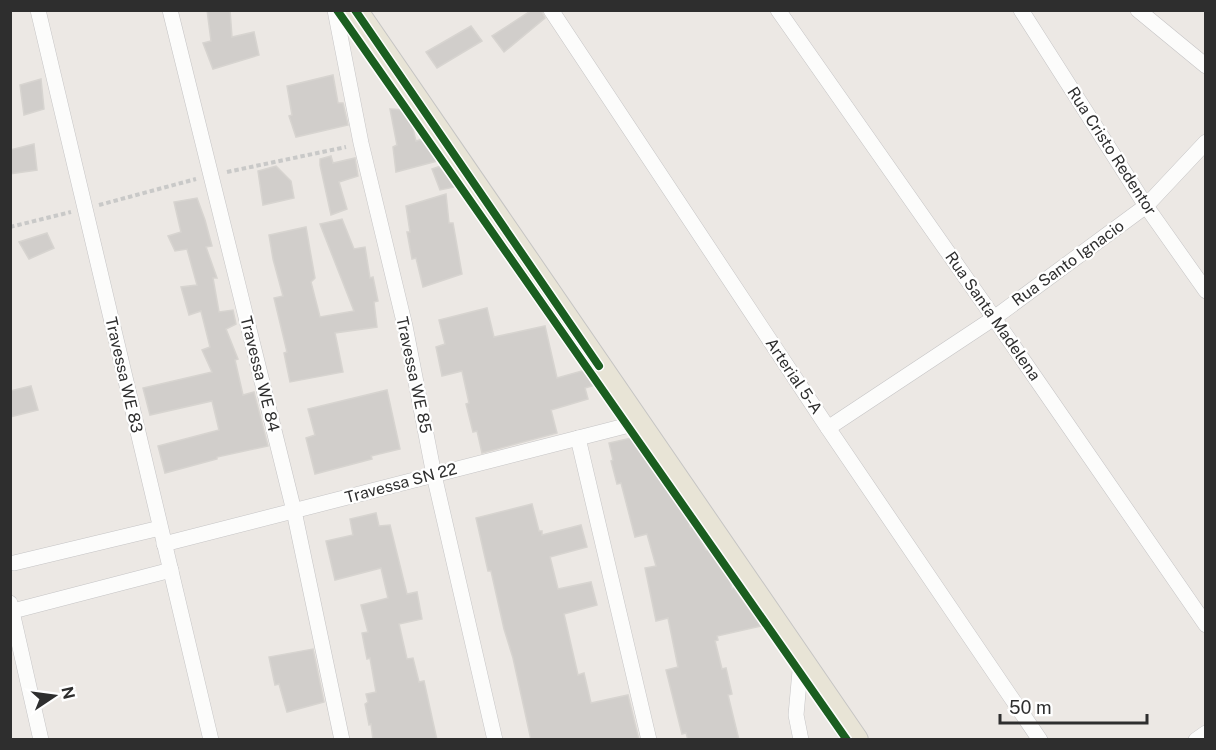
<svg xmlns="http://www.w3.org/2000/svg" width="1216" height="750" font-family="'Public Sans',sans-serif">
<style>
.building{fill:#d1cecb;stroke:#d7d4d0;stroke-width:1.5}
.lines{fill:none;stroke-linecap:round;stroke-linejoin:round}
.minor-casing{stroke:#c5c4c5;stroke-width:16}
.primary-casing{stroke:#c6c5c4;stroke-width:26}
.path{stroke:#c9c9c8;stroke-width:4;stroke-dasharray:4.5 3;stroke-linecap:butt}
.minor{stroke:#fcfcfb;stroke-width:15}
.primary{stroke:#e8e4d6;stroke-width:24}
.cycleway-casing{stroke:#fff;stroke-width:11}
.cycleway{stroke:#1b5e20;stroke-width:8}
.labels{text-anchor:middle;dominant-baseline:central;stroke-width:4.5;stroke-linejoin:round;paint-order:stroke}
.street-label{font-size:16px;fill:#2e2e2e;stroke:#fff}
</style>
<rect width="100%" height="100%" fill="#ece8e4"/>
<g class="building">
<polygon points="207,10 230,10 232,37 254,32 259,55 213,69 203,43 211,41"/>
<polygon points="532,10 541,10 545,18 504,52 492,36"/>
<polygon points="471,26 482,41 437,68 426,52"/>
<polygon points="333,75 338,103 343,103 348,125 296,137 289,116 292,115 287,86"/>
<polygon points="41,79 44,109 24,115 20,85"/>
<polygon points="390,109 406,110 409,114 416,141 426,138 441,160 396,172 393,147 397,145"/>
<polygon points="34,144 37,170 10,174 10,150"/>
<polygon points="331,156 333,163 355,158 358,176 339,182 347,209 331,215 320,165 320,159"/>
<polygon points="444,165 459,186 440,190 432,169"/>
<polygon points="276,166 291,181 294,198 263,205 258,171"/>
<polygon points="446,194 449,223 453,223 462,274 423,287 416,258 412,259 407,232 410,232 406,206"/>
<polygon points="197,198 205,220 212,246 206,247 217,278 213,278 219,312 233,310 236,324 226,329 238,359 235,360 243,395 254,392 268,446 217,457 217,459 165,473 158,446 219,430 212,401 150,415 143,388 212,372 202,350 210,347 201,311 189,315 181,287 197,285 187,249 175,251 168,236 181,232 174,202"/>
<polygon points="342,219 354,249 365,247 370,278 373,277 378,301 374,302 377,327 335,333 343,372 290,382 284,353 287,352 274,298 283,296 273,259 269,235 306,227 315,278 311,282 320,317 354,311 320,224"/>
<polygon points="47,233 54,248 29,259 19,242"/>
<polygon points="487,308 494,337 545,326 557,378 585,370 595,385 585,388 588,399 551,410 557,433 482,453 477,431 473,432 466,404 469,403 462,371 442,376 436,347 445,344 439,320"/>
<polygon points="31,386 38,410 10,417 10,391"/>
<polygon points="387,390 400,449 371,456 372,459 315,474 306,438 315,435 308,409"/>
<polygon points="631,438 689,521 690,527 692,526 706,550 708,550 730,581 732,589 734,588 761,626 717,636 718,640 715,641 722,669 726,668 732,694 728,695 739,740 688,740 686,733 682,734 666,670 678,667 668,618 656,621 645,568 656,566 647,534 635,537 621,483 617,484 611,461 613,460 609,443"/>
<polygon points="532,504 539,531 542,531 542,535 581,525 587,547 550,557 558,589 591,582 597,605 564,614 578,675 584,673 591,703 628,695 639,740 531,740 513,658 504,629 491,571 488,571 476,518"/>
<polygon points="376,513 379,526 390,525 407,594 417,592 422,619 399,624 407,659 413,658 419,682 424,681 437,740 373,740 371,724 369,725 365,704 368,702 366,694 376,692 370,658 367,659 362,633 368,632 361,605 388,598 381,568 335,580 326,541 353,535 350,519"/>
<polygon points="313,649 324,702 287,712 279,684 275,685 269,657"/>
</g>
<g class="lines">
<g class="minor-casing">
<g id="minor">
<polyline points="38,10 211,740"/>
<polyline points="170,10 294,511 342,740"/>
<polyline points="335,10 361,143 405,326 434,475 495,740"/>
<polyline points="551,10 828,428 1040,740"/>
<polyline points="778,10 994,318 1206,625"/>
<polyline points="1021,10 1146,206 1206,291"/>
<polyline points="1138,10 1206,66"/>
<polyline points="828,428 994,318 1146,206 1206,142"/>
<polyline points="578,438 649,740"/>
<polyline points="164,544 637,423"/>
<polyline points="14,563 160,528"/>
<polyline points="10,603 41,740"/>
<polyline points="13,611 171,570"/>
<polyline points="801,740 796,715 801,660"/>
<polyline points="1196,740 1206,733"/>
</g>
</g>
<g class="primary-casing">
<polyline id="primary" points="355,10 856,740"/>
</g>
<g class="path">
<polyline points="227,172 346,147"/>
<polyline points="99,205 196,179"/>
<polyline points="10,227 71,212"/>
</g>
<use href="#minor" class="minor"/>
<use href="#primary" class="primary"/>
<g class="cycleway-casing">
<g id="cycleway">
<polyline points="337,10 847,740"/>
<polyline points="355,10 599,366"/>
</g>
</g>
<use href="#cycleway" class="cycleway"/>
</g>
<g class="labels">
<g class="street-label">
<text transform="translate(1112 151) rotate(57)">Rua Cristo Redentor</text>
<text transform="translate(1068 263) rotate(-36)">Rua Santo Ignacio</text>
<text transform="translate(993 316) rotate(55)">Rua Santa Madelena</text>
<text transform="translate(260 374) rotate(76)">Travessa WE 84</text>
<text transform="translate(124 375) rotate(77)">Travessa WE 83</text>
<text transform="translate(414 375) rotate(78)">Travessa WE 85</text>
<text transform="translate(794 376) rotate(56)">Arterial 5-A</text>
<text transform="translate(401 483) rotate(-15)">Travessa SN 22</text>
</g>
</g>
<rect width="1216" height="750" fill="none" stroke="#2e2e2e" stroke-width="24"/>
<g transform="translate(54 696) rotate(77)" stroke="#ffffff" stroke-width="4.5" paint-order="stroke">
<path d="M0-4.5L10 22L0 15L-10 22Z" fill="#2e2e2e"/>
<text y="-9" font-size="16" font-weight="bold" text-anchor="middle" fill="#2e2e2e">N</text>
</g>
<path d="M1000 714v9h147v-9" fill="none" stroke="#2e2e2e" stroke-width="3"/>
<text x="1009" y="714" font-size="18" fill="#2e2e2e" stroke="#ffffff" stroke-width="4.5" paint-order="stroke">50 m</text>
</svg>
